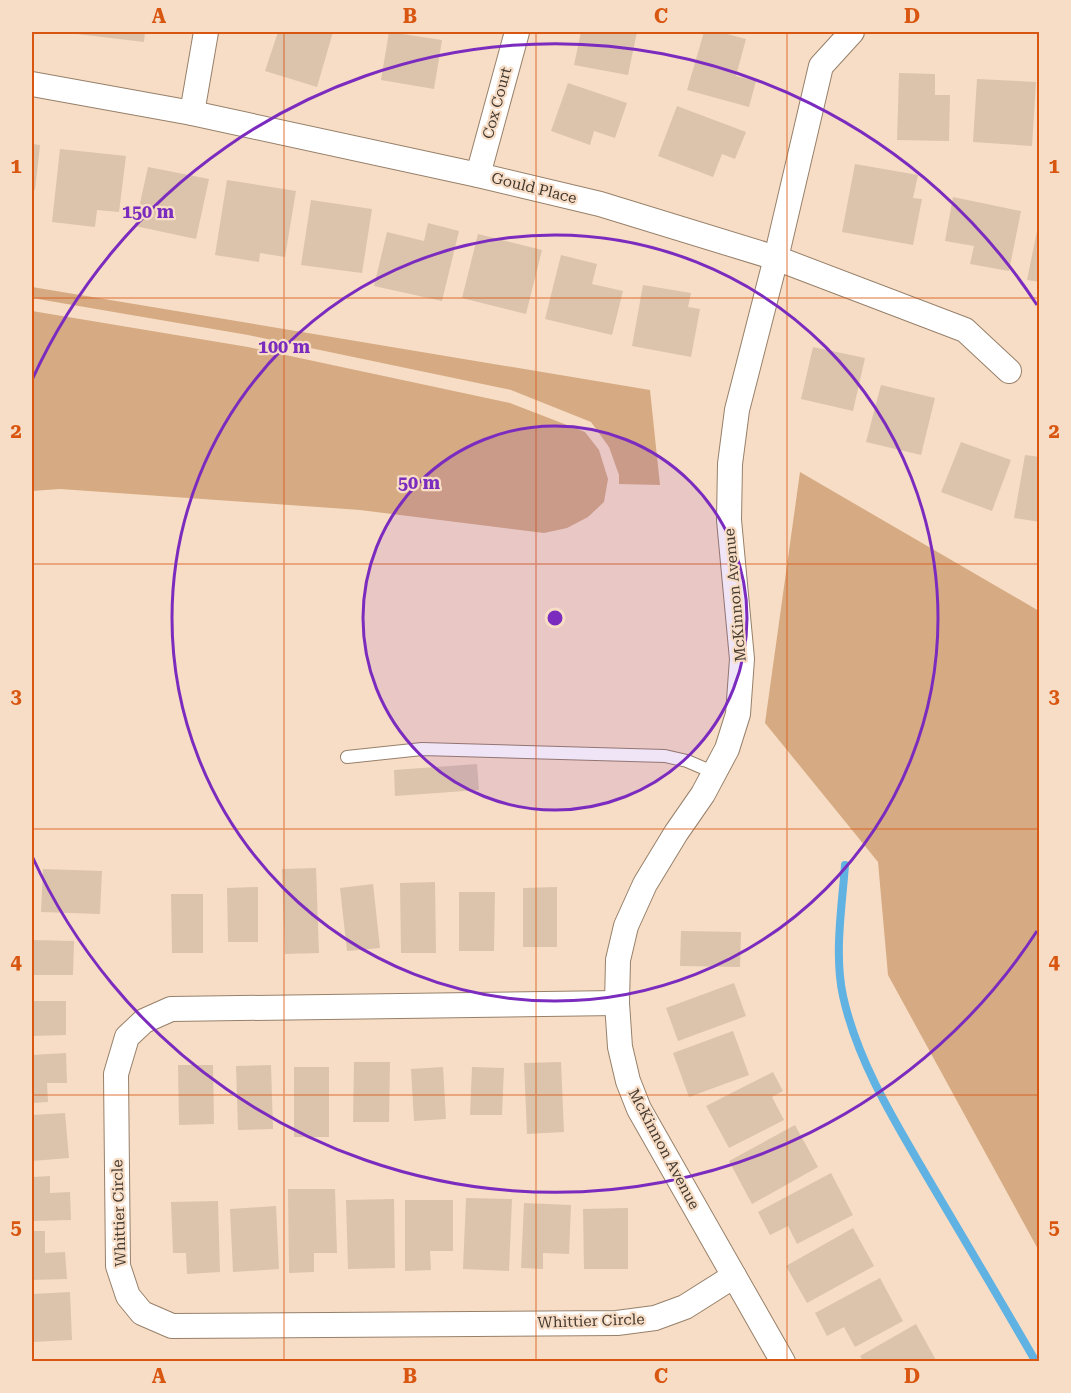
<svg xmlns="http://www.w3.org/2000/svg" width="1071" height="1393" font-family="'Roboto Serif',serif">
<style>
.green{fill:#d6ab83}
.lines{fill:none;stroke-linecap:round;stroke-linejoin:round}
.stream{stroke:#5fb2e2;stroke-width:8}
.building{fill:#dcc3ac}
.lane-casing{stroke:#97806a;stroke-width:14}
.street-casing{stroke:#97806a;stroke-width:26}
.lane{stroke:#fff;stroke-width:12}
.street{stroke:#fff;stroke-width:24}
.grid{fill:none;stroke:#d85610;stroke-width:1.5;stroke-opacity:0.55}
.ring{fill:none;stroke:#7b2cbf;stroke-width:3}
.labels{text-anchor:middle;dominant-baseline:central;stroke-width:4.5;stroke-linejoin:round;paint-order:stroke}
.street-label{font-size:15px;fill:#443a30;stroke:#f7ddc6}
.centre{fill:#7b2cbf;stroke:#f7ddc6;stroke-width:3}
.ring-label{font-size:18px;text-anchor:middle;font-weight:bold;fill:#7b2cbf;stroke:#f7ddc6;stroke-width:4.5;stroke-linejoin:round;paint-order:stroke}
.neatline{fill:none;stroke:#d85610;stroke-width:2}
.grid-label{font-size:20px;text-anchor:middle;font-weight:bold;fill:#d85610}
</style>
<rect width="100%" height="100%" fill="#f7ddc6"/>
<g class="green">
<polygon points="32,287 650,390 660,485 619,484 619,475 609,447 591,422 511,390 248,335 32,298"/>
<polygon points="32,311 248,347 510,403 585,432 599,450 608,479 604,502 588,517 567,528 544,533 360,510 60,489 32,491"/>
<polygon points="800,472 1039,611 1039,1251 888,975 878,862 765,723"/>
</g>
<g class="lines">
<path class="stream" d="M845,865c-3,42 -11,89 -2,131 15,68 54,129 89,189 35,59 70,118 104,177"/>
</g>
<g class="building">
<polygon points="77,32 145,32 144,42 77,34"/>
<polygon points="278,32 333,32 317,87 265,71"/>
<polygon points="389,32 442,40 434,89 381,80"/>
<polygon points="581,32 637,32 628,75 574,65"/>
<polygon points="704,32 720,32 746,39 736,76 756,81 749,107 687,90"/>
<polygon points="899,73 935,74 935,95 950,95 949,141 897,140"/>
<polygon points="977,79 1036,82 1032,146 973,142"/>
<polygon points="568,83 627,103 615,138 594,131 590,145 551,131"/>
<polygon points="677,106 746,132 735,159 722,154 713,177 658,156"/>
<polygon points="32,144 40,145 35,190 32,190"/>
<polygon points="60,149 126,156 119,212 97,210 95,227 52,222"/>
<polygon points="855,164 918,175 913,198 922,199 913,245 842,232"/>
<polygon points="148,167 209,179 196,239 135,226"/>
<polygon points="227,180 296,191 285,257 260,253 259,262 215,255"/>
<polygon points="953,197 1021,211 1009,271 970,264 974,246 945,241"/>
<polygon points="311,200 372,209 362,273 301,265"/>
<polygon points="428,223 459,231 442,301 374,286 387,232 424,241"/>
<polygon points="1038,226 1040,226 1040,282 1027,280"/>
<polygon points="478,234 542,250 526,314 462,298"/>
<polygon points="561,255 597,264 592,284 623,291 612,335 545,319"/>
<polygon points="643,285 691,293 688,307 700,309 691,357 632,346"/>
<polygon points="813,347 865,358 853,411 801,399"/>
<polygon points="881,385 935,398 921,455 866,442"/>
<polygon points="961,442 1011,460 992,511 941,492"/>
<polygon points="1025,455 1040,457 1040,522 1014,518"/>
<polygon points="477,764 479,790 395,796 394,770"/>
<polygon points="316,868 319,953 285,954 282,869"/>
<polygon points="43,869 102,871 100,914 41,912"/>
<polygon points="435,882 436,953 401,953 400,883"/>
<polygon points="373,884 380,948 347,951 340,888"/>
<polygon points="258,887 258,942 228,942 227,888"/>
<polygon points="557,887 557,947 523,947 523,888"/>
<polygon points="459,892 495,892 494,951 459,951"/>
<polygon points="171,894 203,894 203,953 172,953"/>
<polygon points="681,931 741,932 740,967 680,966"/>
<polygon points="32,940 74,941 73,975 32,975"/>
<polygon points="734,983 746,1016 678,1041 666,1008"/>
<polygon points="32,1001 66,1001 66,1035 32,1036"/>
<polygon points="733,1031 749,1075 689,1097 673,1053"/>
<polygon points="66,1053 67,1083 47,1083 48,1102 32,1103 32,1055"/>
<polygon points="354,1062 390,1062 389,1122 353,1122"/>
<polygon points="561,1062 564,1132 527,1134 524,1063"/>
<polygon points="178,1065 213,1065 214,1124 179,1125"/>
<polygon points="271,1065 273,1129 238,1130 236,1066"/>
<rect x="294" y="1067" width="35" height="70"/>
<polygon points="443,1067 446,1119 414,1121 411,1069"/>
<polygon points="472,1067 504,1068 502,1115 470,1115"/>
<polygon points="773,1072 783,1091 772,1097 784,1120 729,1148 706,1106"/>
<polygon points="65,1113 69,1158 32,1161 32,1115"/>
<polygon points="795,1125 818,1167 752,1204 729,1161"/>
<polygon points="831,1173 853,1215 797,1244 788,1226 770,1235 758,1212"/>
<polygon points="50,1176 50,1193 70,1192 71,1220 32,1221 32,1177"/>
<polygon points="288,1189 335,1189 337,1253 314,1253 314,1272 289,1273"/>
<polygon points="466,1198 512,1199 509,1271 463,1269"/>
<polygon points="394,1199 395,1268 348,1269 346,1200"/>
<polygon points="405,1200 453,1200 453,1251 430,1251 431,1270 405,1271"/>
<polygon points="218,1201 220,1272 187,1274 186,1253 173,1253 171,1202"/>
<polygon points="524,1203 571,1205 569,1254 543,1253 543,1269 521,1268"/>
<polygon points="276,1206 279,1269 233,1272 230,1209"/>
<polygon points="628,1208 628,1269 584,1269 583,1209"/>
<polygon points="853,1228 874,1266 807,1303 786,1266"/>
<polygon points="32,1231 45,1231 45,1253 65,1252 67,1279 32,1280"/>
<polygon points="880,1278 903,1321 855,1347 844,1327 827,1336 815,1313"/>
<polygon points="70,1292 72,1340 32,1342 32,1294"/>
<polygon points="916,1324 937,1362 864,1362 860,1356"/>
</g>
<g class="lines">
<g class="lane-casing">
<polyline id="lane" points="347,757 422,749 665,756 687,761 715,773"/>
</g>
<g class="street-casing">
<g id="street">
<polyline points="32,84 192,113 478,175 600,204 776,258 965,330 1009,371"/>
<polyline points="192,113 206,32"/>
<polyline points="478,175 517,32"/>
<polyline points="617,1003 171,1009 144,1021 127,1037 116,1074 118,1266 128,1296 142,1313 172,1326 617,1323 655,1318 685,1307 734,1276"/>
<polyline points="783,1362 639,1109 628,1081 620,1047 617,1003 618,960 626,926 645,884 676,833 703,794 727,749 738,714 742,659 729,520 730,464 737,410 776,258 821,66 852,32"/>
</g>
</g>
<use href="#lane" class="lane"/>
<use href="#street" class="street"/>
</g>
<path class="grid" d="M284,32v1330M536,32v1330M787,32v1330M32,298h1008M32,564h1008M32,829h1008M32,1095h1008"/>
<circle cx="555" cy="618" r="192" fill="#7b2cbf" fill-opacity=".12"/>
<g class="ring">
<circle cx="555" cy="618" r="192"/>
<circle cx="555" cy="618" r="383"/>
<path d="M1037 931A575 575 0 0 1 32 856M32 380A575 575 0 0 1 1037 305"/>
</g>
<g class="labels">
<g class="street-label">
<text transform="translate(497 103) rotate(-75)">Cox Court</text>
<text transform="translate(534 188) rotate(14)">Gould Place</text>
<text transform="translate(735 595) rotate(-95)">McKinnon Avenue</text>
<text transform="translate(664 1149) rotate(62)">McKinnon Avenue</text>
<text transform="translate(119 1213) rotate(-92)">Whittier Circle</text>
<text transform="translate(591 1321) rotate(-2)">Whittier Circle</text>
</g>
</g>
<circle cx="555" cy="618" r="9" class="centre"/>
<g class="ring-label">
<text x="148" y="218">150 m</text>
<text x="284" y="353">100 m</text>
<text x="419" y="489">50 m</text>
</g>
<rect width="1071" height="1393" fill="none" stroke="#f7ddc6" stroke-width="66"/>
<rect x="33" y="33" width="1005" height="1327" class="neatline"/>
<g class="grid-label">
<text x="159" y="23">A</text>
<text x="410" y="23">B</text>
<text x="661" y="23">C</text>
<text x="912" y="23">D</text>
<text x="16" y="173">1</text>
<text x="1054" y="173">1</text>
<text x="16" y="438">2</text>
<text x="1054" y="438">2</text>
<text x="16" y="703">3</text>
<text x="1054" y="703">3</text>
<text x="16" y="969">4</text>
<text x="1054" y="969">4</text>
<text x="16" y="1234">5</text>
<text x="1054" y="1234">5</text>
<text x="159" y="1383">A</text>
<text x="410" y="1383">B</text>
<text x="661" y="1383">C</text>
<text x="912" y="1383">D</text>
</g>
</svg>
